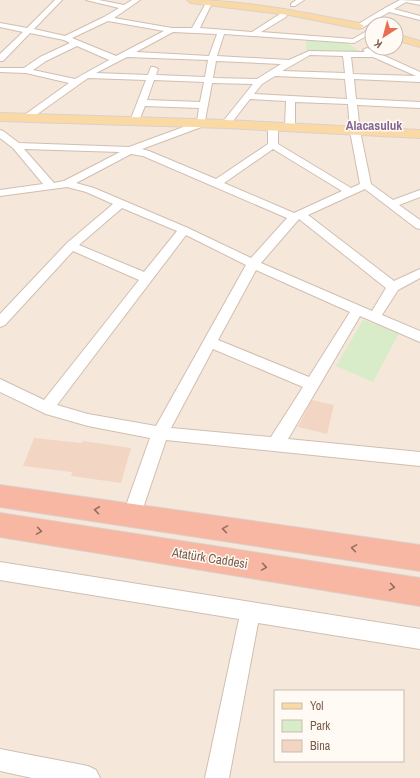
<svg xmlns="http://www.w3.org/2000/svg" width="420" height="778" font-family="'Archivo Narrow',sans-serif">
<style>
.residential{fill:#f5e8da;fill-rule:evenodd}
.green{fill:#d8ecc9}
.building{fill:#f3d5c3}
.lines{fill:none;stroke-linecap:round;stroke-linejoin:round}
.minor-casing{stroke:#d1beb0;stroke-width:2}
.major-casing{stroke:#dad1cd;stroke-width:2}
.highway-casing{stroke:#dad1cd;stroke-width:2}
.minor{fill:#fff;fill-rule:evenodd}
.major{fill:#fbd9a5;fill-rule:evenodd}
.highway{fill:#f7b7a3;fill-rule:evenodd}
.oneway{stroke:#936e5e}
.labels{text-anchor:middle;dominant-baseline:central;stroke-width:3;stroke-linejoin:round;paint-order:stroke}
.far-district-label{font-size:13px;font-weight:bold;fill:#846695;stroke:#fffaf3}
.near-street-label{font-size:13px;fill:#7a5c4d;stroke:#fffaf3}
</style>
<rect width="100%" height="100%" fill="#fdf6ec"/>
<path class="residential" d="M0,0h420v778h-420zM372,24h24v24h-24zM275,691h128v70h-128z"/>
<g class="green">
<polygon points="306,40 346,42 362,53 306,50"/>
<polygon points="363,320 399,333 373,382 336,366"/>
</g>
<g class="building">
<polygon points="312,400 334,405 327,434 298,427"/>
<polygon points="34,438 82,443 83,441 131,448 121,483 71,476 72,472 23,466"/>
</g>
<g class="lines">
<g class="minor-casing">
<g id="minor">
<path d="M55,0h7l-28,29 31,7 39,-19 15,-9 -33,-8h13l25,5 8,-5h8l-26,18 58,10h20l14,-25 3,-2 3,2 -12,25 52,4 28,-18 2,-4 2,-1 4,2 -2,6 -25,15 92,7 19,-11v5l-18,10 -130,-9 -7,22 72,4 20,-9 56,1 -2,-2 4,-2 53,24v10l-66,-3 2,20 64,3v6l-63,-3 3,26 11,53 22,16 27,-10v7l-21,8 21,15v9l-4,-1 -51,-39 -57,26 86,66 26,-12v9l-22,12 -16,25 38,16v11l-60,-26 -72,123 132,13v14l-254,-26 -25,74 -3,6 -6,2 -6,-2 -3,-6 27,-76 -62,-12 -42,-12 -46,-22v-13l44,21 95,-120 -66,-29 -68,74 -5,2v-13l67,-71 46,-39 -27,-12 -19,-5 -67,9v-6l43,-6 -30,-36 -13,-10v-8l3,1 16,12 110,4 68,-25 2,-14 -54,-2 -7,17h-6l-2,-2 16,-41 -58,-2 -59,42h-6l-2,-2 2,-2 46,-33 -43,-10 -26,-1v-4h24l16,-11 30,-14 -6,-3 -34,-7 -27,28h-3v-7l23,-22 -23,-5v-4l27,5zM108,21l56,10 -48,25 -44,-18zM173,32l44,2 -8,22 -73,-4zM77,46l32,14 -34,19 -42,-9 13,-9zM310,55l33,1 2,17 -63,-2zM127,57l81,3 -3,17 -49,-2 2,-6 -4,-2h-3l-3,8 -52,-2zM351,57h22l43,19 -63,-2zM216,61l65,3 -24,15 -44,-1zM275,76l70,3 2,20 -93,-5 8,-10zM154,80l50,2 -4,20 -53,-2zM212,83l41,1 -32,40 5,3 3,-1 21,-27 36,2 -1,26 5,3 5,-3v-25l53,2 2,27 10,53 -9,4 -73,-44v-17l-5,-3 -5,3v17l-52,35 -67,-28 -7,-2 62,-23zM24,149l96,3 -56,29 -10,2zM273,149l69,42 -48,22 -70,-30zM131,154l12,2 144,62 -36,40 -63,-30 -94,-40 -18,-5zM122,208l55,23 -33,41 -65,-27zM299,219l87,69 -14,23 -111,-48zM186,235l60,30 -90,161 -68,-12 -31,-9zM256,270l94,42 -41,65 -91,-37zM213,349l90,38 -32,50 -100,-9z"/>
<polygon points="296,0 304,0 295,6 291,6 291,4"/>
<polygon points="400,0 420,1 420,5 406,2 394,9 420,16 420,20 389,12 362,28 356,28 355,26 385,8"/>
<polygon points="0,562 420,629 420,649 258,623 229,778 205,778 239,619 0,580"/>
<polygon points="0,749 88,766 96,770 100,778 32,778 0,771"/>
</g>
</g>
<g class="major-casing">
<g id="major">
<path d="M187,0c58,0 115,12 172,23l5,3 -5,3 -70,-14 -98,-12z"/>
<polygon points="396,34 420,41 420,47 396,40"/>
<polygon points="0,113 226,120 420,130 420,138 226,128 0,121"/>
</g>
</g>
<g class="highway-casing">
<g id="highway">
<polygon points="0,485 420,545 420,571 0,507"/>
<polygon points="0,513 420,578 420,606 0,537"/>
</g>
</g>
<use href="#minor" class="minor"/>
<use href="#major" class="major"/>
<use href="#highway" class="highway"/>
</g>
<defs><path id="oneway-chevron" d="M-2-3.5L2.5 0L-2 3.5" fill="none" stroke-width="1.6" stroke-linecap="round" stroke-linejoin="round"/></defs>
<g class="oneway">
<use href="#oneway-chevron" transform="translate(97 510) rotate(-172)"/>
<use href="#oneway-chevron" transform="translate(225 529) rotate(-171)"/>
<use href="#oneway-chevron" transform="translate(39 531) rotate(9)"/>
<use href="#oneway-chevron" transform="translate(354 548) rotate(-171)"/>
<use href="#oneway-chevron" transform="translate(264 567) rotate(9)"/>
<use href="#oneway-chevron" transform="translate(392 587) rotate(9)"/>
</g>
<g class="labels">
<g class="far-district-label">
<text x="374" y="125">Alacasuluk</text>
</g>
<g class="near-street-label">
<text transform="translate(210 558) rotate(9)">Atatürk Caddesi</text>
</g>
</g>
<rect x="274" y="690" width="130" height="72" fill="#fffaf3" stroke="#cabbb1"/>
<rect x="282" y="703" width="20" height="6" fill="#fbd9a5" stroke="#cabbb1"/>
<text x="310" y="710" font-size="12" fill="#7a5c4d">Yol</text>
<rect x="282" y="720" width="20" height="12" fill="#d8ecc9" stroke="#cabbb1"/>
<text x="310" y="730" font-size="12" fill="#7a5c4d">Park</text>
<rect x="282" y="740" width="20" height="12" fill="#f3d5c3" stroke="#cabbb1"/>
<text x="310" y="750" font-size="12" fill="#7a5c4d">Bina</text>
<g transform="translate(384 36) rotate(216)"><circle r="19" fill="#fffaf3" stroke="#cabbb1"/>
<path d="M0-3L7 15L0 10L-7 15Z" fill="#e76f51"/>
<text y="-6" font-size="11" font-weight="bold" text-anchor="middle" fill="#7a5c4d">K</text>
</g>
</svg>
